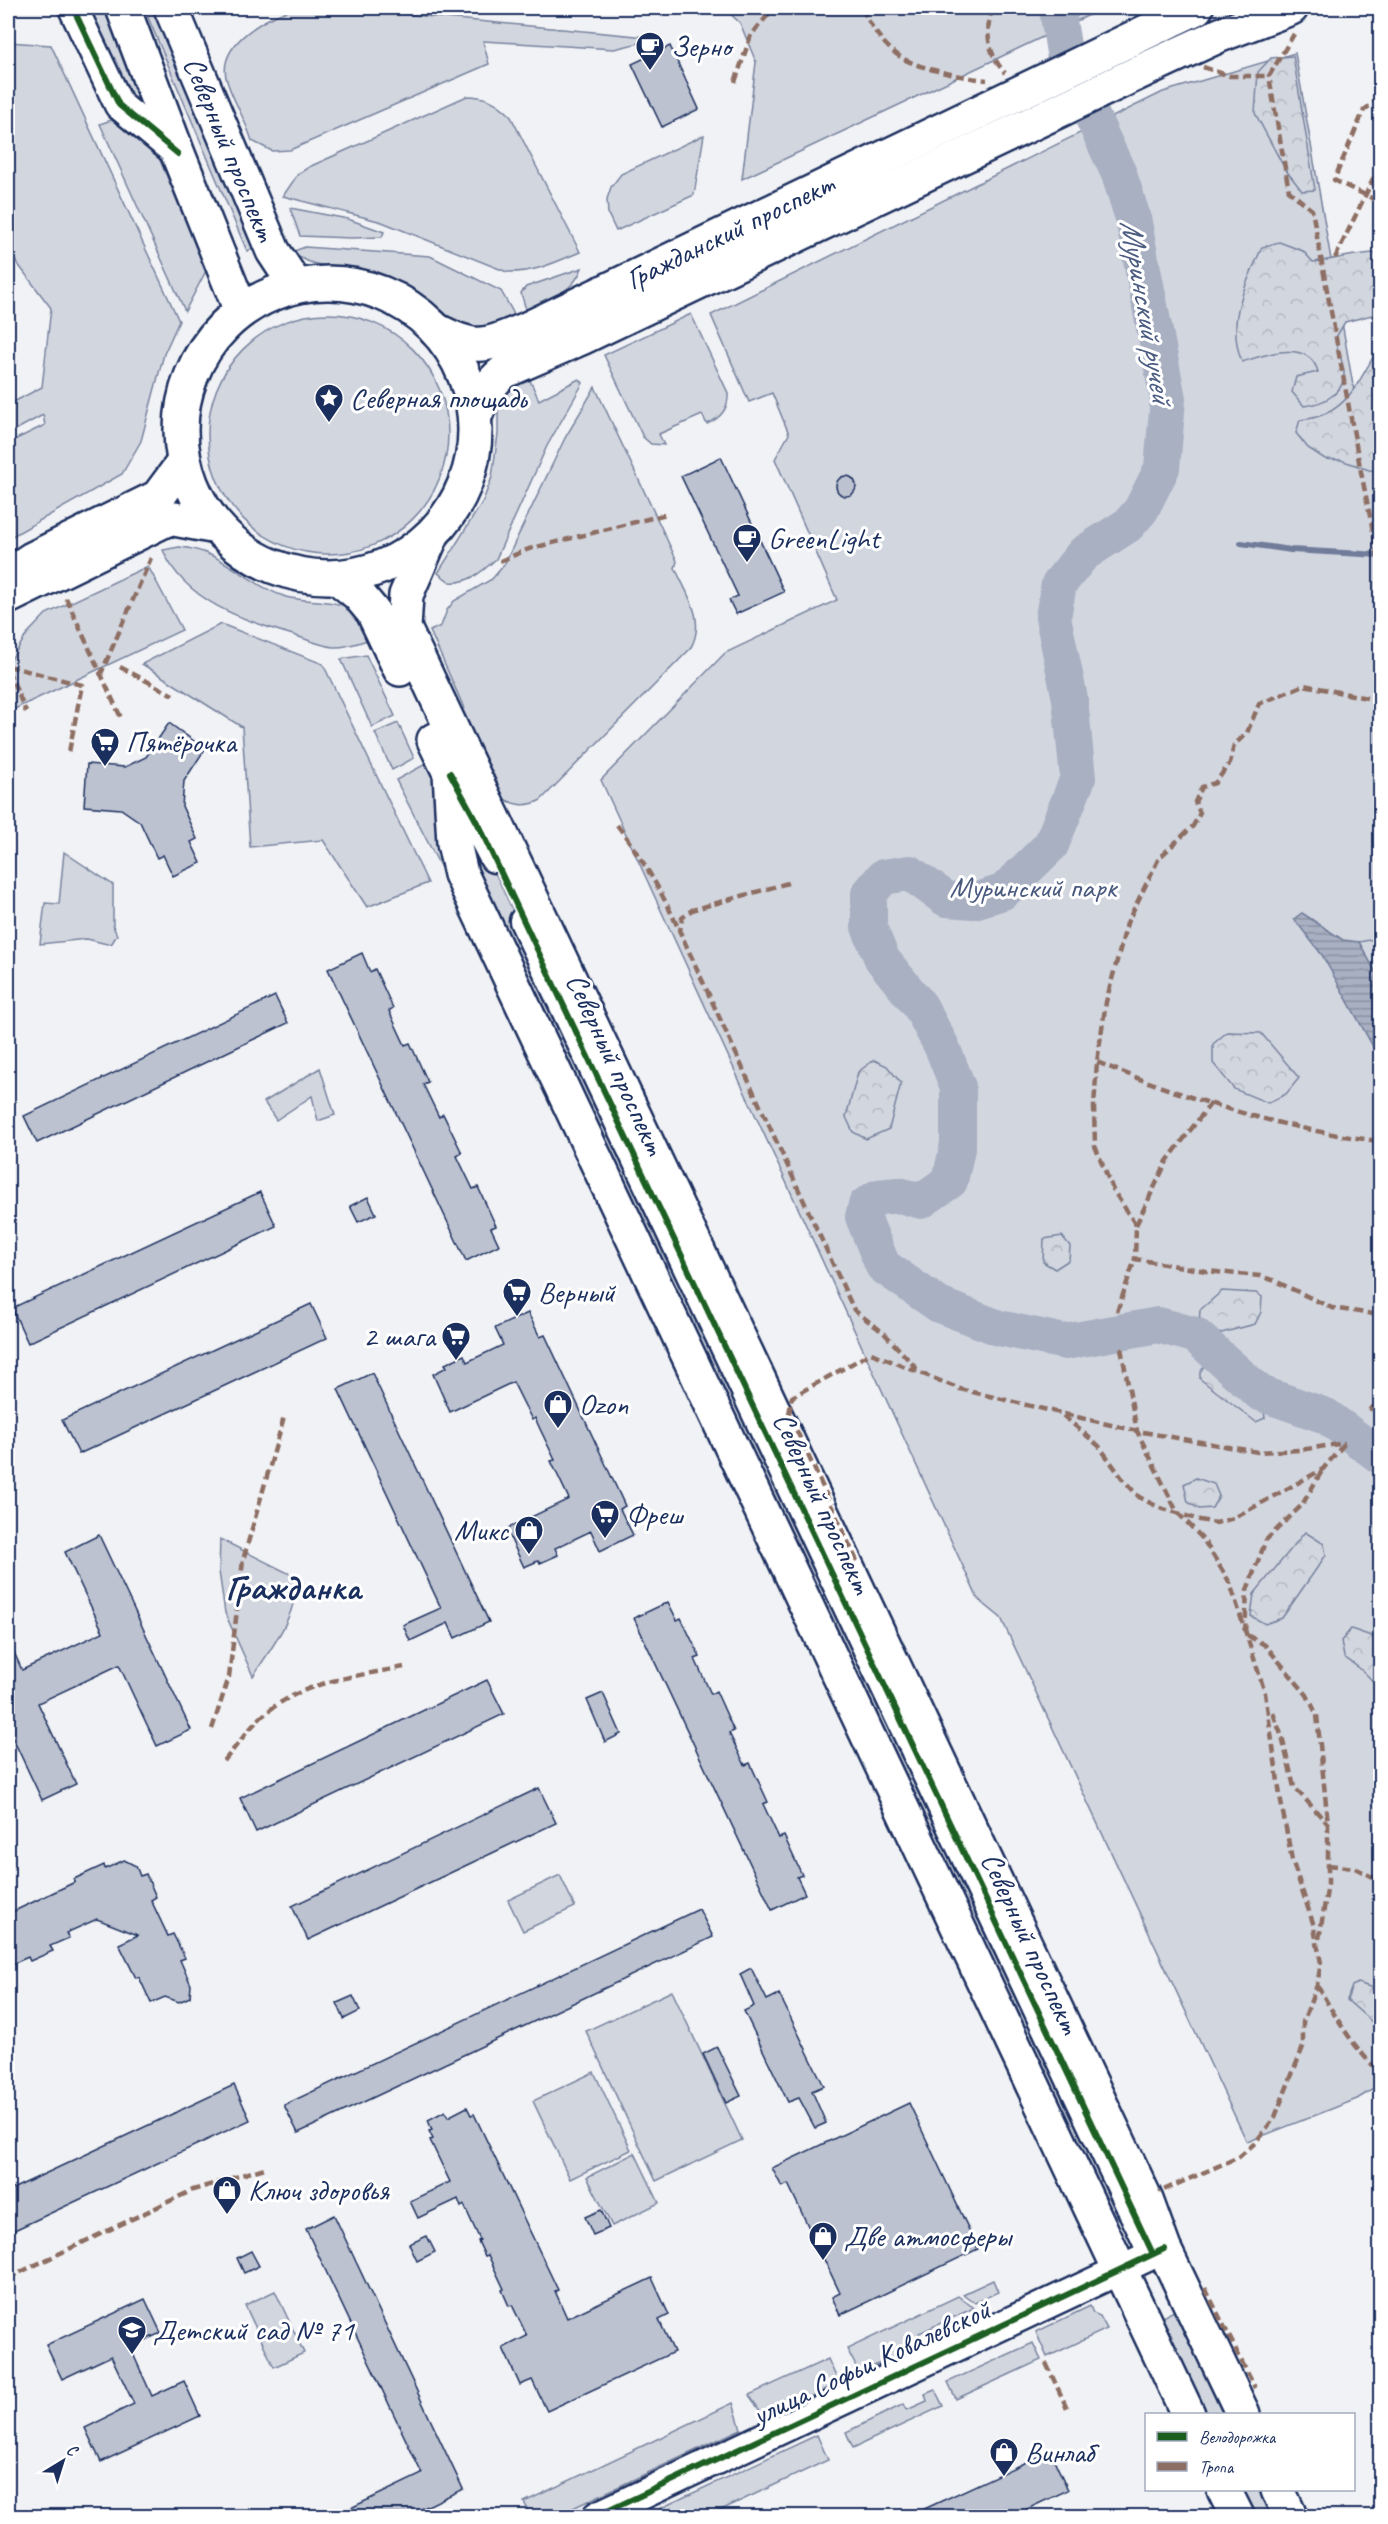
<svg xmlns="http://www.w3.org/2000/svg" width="1388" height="2524" font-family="Caveat,sans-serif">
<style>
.green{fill:#d2d6df;stroke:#76829e;stroke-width:1.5}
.forest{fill:url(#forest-crowns);stroke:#76829e;stroke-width:1.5}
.water{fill:url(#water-rules);stroke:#707c9a;stroke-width:1.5}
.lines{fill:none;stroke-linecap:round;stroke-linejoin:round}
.stream{stroke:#707c9a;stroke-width:6}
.river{stroke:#a8b0c2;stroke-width:36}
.building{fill:#bcc2d0;stroke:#1b2f5e;stroke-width:1.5}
.minor-casing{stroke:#1b2f5e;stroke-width:33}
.major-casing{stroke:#1b2f5e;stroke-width:38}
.minor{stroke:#fff;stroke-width:28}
.major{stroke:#fff;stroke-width:33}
.quiet{stroke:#8d6e63;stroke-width:4.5;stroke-dasharray:9 4.5;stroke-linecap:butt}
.cycleway-casing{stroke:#fff;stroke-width:10}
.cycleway{stroke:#1b5e20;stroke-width:6}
.labels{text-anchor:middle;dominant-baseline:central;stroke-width:6;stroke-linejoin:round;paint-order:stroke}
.poi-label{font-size:30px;fill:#1b2f5e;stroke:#fff;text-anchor:start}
.street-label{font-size:30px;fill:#1b2f5e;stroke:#fff}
.park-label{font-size:30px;fill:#49597e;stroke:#fff}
.water-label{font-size:32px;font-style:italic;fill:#4c5c81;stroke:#fff}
.district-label{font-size:36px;font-weight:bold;fill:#1b2f5e;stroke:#fff}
</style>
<defs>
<pattern id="forest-crowns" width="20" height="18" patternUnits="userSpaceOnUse" patternTransform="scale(1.5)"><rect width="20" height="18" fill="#d2d6df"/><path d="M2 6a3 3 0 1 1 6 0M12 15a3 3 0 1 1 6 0" fill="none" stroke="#b4b8c2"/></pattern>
<pattern id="water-rules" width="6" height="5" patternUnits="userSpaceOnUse" patternTransform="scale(1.5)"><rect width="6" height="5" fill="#a8b0c2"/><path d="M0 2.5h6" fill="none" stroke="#8890a1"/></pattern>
</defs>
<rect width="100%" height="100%" fill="#f1f2f5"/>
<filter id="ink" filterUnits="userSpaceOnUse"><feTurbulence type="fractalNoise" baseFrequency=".0167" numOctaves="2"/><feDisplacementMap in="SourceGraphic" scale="12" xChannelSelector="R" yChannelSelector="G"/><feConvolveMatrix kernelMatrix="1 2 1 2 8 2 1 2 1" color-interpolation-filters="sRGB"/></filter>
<g filter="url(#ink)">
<g class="green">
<polygon points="89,8 108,8 148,103 138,108 119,79"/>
<polygon points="144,8 155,8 256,247 247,251"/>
<path d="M298,8h40l309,29 1,4 -34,8 -131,-8 6,23 -199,86 -18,1 -20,-10c-6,-21 -19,-40 -25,-60 -12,-37 42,-67 71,-73z"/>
<polygon points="724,8 1104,8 742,179 756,62 740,23"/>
<polygon points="8,42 51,45 179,321 164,354 141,441 122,474 9,538 8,443 45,425 43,415 8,434 8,405 42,387 51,308 8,251"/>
<polygon points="1295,53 1366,460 1380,453 1380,2085 1357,2099 1247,2142 1001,1618 978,1599 601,780 725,653 837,600 775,459 789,434 772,393 749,402 711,315 1163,92"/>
<path d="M467,96c19,0 30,6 43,19l70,137c-24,10 -46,21 -73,20l-125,-50 -99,-26 15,-22 11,-7z"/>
<polygon points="111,120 141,139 159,158 207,269 185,311 100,124"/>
<polygon points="704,135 694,195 616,231 608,214 607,199 611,187 621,174"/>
<polygon points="290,208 348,219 384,232 382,237 351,238 300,236"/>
<path d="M305,247l125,9 71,35 14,25c-17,8 -34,17 -53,12 -11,-2 -35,-30 -47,-37 -14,-9 -31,-14 -47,-20 -25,-9 -56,2 -74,-20z"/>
<path d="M582,268c-9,25 -33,31 -56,42l-5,-17 5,-6z"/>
<circle cx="328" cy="434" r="120"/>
<path d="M691,314l37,79c1,16 -7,25 -21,31l-5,-9 -43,19 5,11 -13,-1 -8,-7 -39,-82z"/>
<path d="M528,376l11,24 40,-21 4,4 -36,63 -51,113c-13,12 -28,25 -46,23l-12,-9 45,-72 9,-24 6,-43v-34l4,-8z"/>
<path d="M595,387l82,174 -2,7c12,26 32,53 15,81l-149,151c-15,8 -27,5 -41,-3l-44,-85 8,-4 -34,-77 11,-5 6,-16 7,-9 38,-22 12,-14 61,-127z"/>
<path d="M179,547c44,3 67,37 107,50 18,5 50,2 64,12 9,7 16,21 23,29 -12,4 -27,10 -40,9 -14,-2 -27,-8 -40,-12 -48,-14 -109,-34 -130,-85z"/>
<polygon points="148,566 182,630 8,712 8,664 27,634 46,614"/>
<polygon points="221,624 323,664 428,883 367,907 323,840 250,847 242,727 142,664"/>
<polygon points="366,655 395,716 372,727 341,659"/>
<polygon points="398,723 414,758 392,770 375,733"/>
<polygon points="431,761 437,775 445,867 441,868 396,780"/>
<polygon points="466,825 473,826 824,1570 808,1577 476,870"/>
<polygon points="64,852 113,885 113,926 117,935 112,943 107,944 87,939 40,944 45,903 59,904"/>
<polygon points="320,1068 335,1115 318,1121 312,1096 276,1120 264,1102"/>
<path d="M220,1539l76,38c3,36 -24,70 -43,99l-28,-63 -6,-42z"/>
<polygon points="829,1581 1121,2214 1118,2219 1115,2220 814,1589"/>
<polygon points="560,1875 575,1907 523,1931 508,1900"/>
<polygon points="672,1991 742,2140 656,2181 586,2031"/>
<polygon points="594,2072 631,2150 570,2179 533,2101"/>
<polygon points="635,2153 659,2203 612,2226 587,2177"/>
<polygon points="993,2280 998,2292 975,2303 963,2294"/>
<polygon points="275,2291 304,2353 274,2367 245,2305"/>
<polygon points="958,2296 974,2308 919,2333 924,2344 863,2371 857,2368 847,2349"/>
<polygon points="1090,2306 1093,2313 1100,2316 1107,2329 1047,2357 1036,2332"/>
<polygon points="1174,2311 1223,2414 1204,2414 1158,2319"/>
<polygon points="1033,2343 1041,2360 956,2399 948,2382"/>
<polygon points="828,2359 837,2379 835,2385 765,2418 749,2395"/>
<polygon points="935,2390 943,2406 853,2448 846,2432 904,2404 907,2410 927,2401 925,2394"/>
<polygon points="733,2403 741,2429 556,2516 531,2516 524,2502"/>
<polygon points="817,2435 828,2460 708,2516 644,2516"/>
<polygon points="1239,2490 1259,2490 1272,2516 1252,2516"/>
</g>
<g class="forest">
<polygon points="1293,56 1315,190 1302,191 1285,169 1255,113 1258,72 1271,58"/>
<path d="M1279,242l24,9 10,11c23,-2 45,-10 67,-9v68l-8,-6 -27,7 -10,17c2,10 8,22 9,33 1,22 -22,32 -40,34l-12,-14 4,-15 22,-5c-9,-34 -54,-17 -76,-10 -17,-42 4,-77 20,-115z"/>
<path d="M1380,351v120l-11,-1 -28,-10 -16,-1 -17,-11 -12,-15 4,-13c44,-4 55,-32 75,-66z"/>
<polygon points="1380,938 1380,980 1359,942"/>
<polygon points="1227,1032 1261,1033 1299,1078 1286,1094 1268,1103 1234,1089 1213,1063 1213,1044"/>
<polygon points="874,1060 887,1066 901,1083 889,1129 866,1139 853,1132 846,1117 858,1072"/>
<polygon points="1062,1236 1070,1246 1069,1260 1055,1269 1043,1262 1044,1239"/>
<polygon points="1222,1291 1256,1293 1262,1297 1261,1312 1255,1324 1214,1335 1199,1324 1200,1310"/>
<polygon points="1208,1360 1263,1405 1265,1418 1256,1422 1200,1379 1200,1372"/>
<polygon points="1196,1478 1214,1484 1219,1496 1212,1508 1199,1509 1188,1502 1184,1484"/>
<polygon points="1305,1532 1324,1544 1326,1555 1282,1618 1265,1624 1251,1616 1254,1594"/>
<path d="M1351,1629l29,10v84c-4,-10 1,-18 -1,-28 -2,-16 -23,-29 -35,-38l-3,-16z"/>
<polygon points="1358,1983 1376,1989 1380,1984 1380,2029 1347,2000 1352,1986"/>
</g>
<polygon class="water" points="1302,913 1343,940 1359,942 1380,980 1380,1059 1322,955 1294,919"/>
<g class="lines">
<polyline class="stream" points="1241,543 1291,550 1380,555"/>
<polyline class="river" points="1062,8 1058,15 1065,58 1119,174 1133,218 1168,399 1162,468 1141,510 1128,525 1083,554 1059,584 1053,617 1070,699 1078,778 1051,845 1003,892 974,901 946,899 910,873 883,877 869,894 869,927 882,959 920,1006 942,1047 958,1087 958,1144 950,1181 921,1201 899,1195 878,1197 866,1205 863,1217 883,1266 939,1305 999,1328 1065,1342 1158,1325 1195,1335 1260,1393 1326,1416 1380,1456"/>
</g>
<g class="building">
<polygon points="670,46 699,109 662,127 632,64"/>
<polygon points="721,457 784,592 736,614 729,600 738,596 681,476"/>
<circle cx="846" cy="486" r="10"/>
<polygon points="169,723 205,749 184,781 182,806 197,839 191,842 201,863 173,876 163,855 157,858 140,822 121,809 84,806 87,764 125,767 146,757"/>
<polygon points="362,953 370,972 375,969 393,1008 389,1011 405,1045 410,1043 428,1082 423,1084 439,1117 443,1114 462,1153 457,1156 473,1189 478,1187 496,1226 491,1228 499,1245 466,1261 328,969"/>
<polygon points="275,996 288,1023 37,1143 24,1116"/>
<polygon points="260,1192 276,1226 28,1343 12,1308"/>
<polygon points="368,1197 376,1214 358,1222 350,1206"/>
<polygon points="311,1304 327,1338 79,1454 62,1420"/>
<polygon points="528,1313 540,1337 545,1335 606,1465 625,1506 620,1509 633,1535 600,1551 591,1531 555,1548 558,1555 540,1563 538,1561 524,1567 506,1529 569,1499 551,1461 555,1460 540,1429 535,1418 532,1420 513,1382 450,1412 433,1374 447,1367 445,1364 464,1355 467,1362 503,1345 495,1328"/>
<polygon points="372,1373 489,1622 455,1638 448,1623 410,1641 403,1625 441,1608 338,1389"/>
<polygon points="99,1535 191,1730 157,1746 119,1665 38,1703 76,1784 42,1800 8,1728 8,1639 22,1670 103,1632 65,1552"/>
<polygon points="668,1602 677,1620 681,1618 700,1657 695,1659 711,1694 716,1691 734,1731 729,1733 745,1765 750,1763 768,1802 763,1804 779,1838 784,1836 802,1875 797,1877 805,1894 772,1910 634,1618"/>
<polygon points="487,1680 504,1714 256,1832 240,1798"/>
<polygon points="603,1693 621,1734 605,1742 587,1700"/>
<polygon points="539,1788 556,1823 308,1940 292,1906"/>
<polygon points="124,1860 136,1866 140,1876 146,1874 156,1897 151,1900 168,1936 173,1934 185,1958 180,1960 191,1985 190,1997 179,2002 165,1997 151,2003 139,1977 136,1978 119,1944 138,1935 97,1919 66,1933 69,1938 50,1946 53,1951 30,1961 28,1957 8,1966 8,1914 75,1882 74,1879 104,1865 105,1869"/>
<polygon points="699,1909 713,1937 298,2133 284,2105"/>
<polygon points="751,1968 767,2000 779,1994 824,2086 812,2091 826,2123 815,2128 799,2098 788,2102 744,2011 754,2006 740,1974"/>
<polygon points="353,1996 360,2011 344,2019 337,2003"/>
<polygon points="717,2047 741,2096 726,2103 703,2054"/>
<polygon points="234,2085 250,2120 8,2233 8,2191"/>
<polygon points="909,2103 978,2249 840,2315 832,2297 840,2293 788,2184 782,2187 772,2168"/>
<polygon points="467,2107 471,2115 474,2114 558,2290 555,2291 567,2318 652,2278 669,2315 659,2320 674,2352 547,2411 532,2380 520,2385 503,2348 527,2336 512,2305 509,2306 502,2290 504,2289 488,2255 485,2256 478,2241 480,2240 464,2205 461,2207 458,2199 418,2218 410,2201 450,2182 430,2140 433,2139 429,2131 432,2130 428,2120 445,2111 448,2117"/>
<polygon points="601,2210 609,2228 593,2235 585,2217"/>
<polygon points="334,2215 463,2489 405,2517 332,2517 422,2474 306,2229"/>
<polygon points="427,2236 435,2252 417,2261 409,2244"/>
<polygon points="251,2251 259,2266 244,2273 237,2258"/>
<polygon points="145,2299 161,2333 130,2347 152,2396 184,2381 200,2416 101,2462 85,2428 134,2404 111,2356 62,2379 46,2345"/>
<polygon points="1050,2451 1068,2490 1010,2517 907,2517"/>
</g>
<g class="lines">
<g class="minor-casing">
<g id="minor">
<polyline points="73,8 119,105 178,154"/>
<polyline points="450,774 494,858"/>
<polyline points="524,921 1147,2241"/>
<polyline points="597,2516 1164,2249"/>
</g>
</g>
<g class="major-casing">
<g id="major">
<polyline points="123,8 178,154 241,311"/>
<path id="s1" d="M171,8l102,243 23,35"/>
<circle cx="328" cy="430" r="147"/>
<path d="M436,330c42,22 49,16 91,-1l669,-321"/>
<path d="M475,416c8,-19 14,-33 30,-45l78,-34 561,-267 76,-35 71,-27"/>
<polyline points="432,535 406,595 404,628 1113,2130 1146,2200 1164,2249 1243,2414"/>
<polyline points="8,575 32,559 158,497 184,462"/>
<polyline points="338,578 358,594 373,612 400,669"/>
<polyline points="8,597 169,518 217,527"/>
<polyline points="434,740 450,773 454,843 461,874 1188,2414"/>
<polyline points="1224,2490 1237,2516"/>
<polyline points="1278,2490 1290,2516"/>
</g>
</g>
<use href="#minor" class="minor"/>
<use href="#major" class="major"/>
<g class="quiet">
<path d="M862,8c9,19 21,38 40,50 19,11 63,20 85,22"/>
<path d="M993,8c-9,23 -5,46 12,65"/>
<polyline points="1294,34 1269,76 1289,191 1312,210 1361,472 1380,565"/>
<polyline points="1203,67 1230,76 1269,76"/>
<polyline points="735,82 751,35 774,8"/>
<polyline points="1380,98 1364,110 1334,180 1380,202"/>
<polyline points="1335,258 1380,165"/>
<polyline points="500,561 529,549 667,514"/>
<polyline points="66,598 122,720"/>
<polyline points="8,666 82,685 69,752"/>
<polyline points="120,667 173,695"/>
<polyline points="8,670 26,712"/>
<polyline points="100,676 151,558"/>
<polyline points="1367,698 1304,685 1259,704 1247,733 1234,745 1230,763 1215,783 1202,787 1195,802 1200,813 1193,826 1159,858 1127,923 1106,1002 1097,1062 1094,1107 1095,1146 1113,1190 1136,1225 1135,1259 1206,1271 1260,1276 1275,1281 1332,1308 1373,1314"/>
<path d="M617,825c26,34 46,69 63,107"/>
<polyline points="788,883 692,910 682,918 680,932 854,1310 884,1333 917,1369"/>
<path d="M1097,1062c91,37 186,68 283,79"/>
<polyline points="1136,1225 1167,1161 1211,1103"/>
<polyline points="1117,1312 1135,1259"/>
<polyline points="1121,1348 1137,1431 1177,1512 1203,1539 1230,1583 1265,1693 1281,1802 1292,1860 1313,1923 1321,1963 1317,1985 1303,2022 1303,2047 1275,2117 1255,2143 1239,2157 1159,2192"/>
<polyline points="1369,1410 1380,1402"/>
<polyline points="1064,1414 1137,1431 1258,1452 1300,1450 1345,1443"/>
<polyline points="857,1561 789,1414 792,1397 871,1353 960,1389 1060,1413 1099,1446 1122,1478 1139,1497 1160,1508 1200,1520 1216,1523 1234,1518 1323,1469 1345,1443"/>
<polyline points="1273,1713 1282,1737 1294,1787 1328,1824"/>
<polyline points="212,1729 229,1677 243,1560 284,1417"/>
<path d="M224,1761c14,-17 29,-39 47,-52 39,-29 87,-33 133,-42"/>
<polyline points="1328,1865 1355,1868 1380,1881"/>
<polyline points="1319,1939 1328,1884 1328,1824 1317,1715 1307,1695 1265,1645 1245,1634 1247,1590 1266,1540 1302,1505 1323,1469"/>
<path d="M1317,1985c18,31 36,63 63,87"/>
<polyline points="8,2278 193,2190 268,2167"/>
<polyline points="1205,2288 1255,2388"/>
<polyline points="1046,2363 1067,2408"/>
</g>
<g class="cycleway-casing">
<g id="cycleway">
<polyline points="73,8 119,105 178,154"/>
<polyline points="450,773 478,824 1153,2254"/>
<polyline points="597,2516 1164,2249"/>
</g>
</g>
<use href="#cycleway" class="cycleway"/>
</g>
</g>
<defs>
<g id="cafe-pin" transform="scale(1.5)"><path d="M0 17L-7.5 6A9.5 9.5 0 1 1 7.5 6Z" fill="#1b2f5e" stroke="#fff"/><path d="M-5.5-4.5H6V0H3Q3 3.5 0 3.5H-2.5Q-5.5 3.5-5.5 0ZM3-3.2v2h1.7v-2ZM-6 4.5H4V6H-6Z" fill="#fff"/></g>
<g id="sight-pin" transform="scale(1.5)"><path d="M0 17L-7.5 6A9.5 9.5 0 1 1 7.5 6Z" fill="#1b2f5e" stroke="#fff"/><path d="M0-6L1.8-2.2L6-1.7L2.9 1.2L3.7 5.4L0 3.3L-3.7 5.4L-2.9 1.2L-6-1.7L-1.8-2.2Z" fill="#fff"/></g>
<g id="supermarket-pin" transform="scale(1.5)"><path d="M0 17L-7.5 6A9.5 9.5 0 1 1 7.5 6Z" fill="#1b2f5e" stroke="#fff"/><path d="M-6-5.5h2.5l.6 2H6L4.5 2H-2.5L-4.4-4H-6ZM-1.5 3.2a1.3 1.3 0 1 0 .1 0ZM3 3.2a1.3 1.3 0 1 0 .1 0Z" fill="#fff"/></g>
<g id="shop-pin" transform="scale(1.5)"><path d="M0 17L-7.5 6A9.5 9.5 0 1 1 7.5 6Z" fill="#1b2f5e" stroke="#fff"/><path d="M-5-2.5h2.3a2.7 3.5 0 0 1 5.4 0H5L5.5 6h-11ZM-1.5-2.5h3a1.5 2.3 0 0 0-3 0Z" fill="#fff"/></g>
<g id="school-pin" transform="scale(1.5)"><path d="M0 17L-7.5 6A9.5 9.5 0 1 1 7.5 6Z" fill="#1b2f5e" stroke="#fff"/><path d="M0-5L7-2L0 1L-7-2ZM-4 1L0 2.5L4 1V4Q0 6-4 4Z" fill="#fff"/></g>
</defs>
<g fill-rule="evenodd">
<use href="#cafe-pin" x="650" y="46"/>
<use href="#sight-pin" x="329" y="398"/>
<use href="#cafe-pin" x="747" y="538"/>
<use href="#supermarket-pin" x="105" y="742"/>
<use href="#supermarket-pin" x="517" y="1292"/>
<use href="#supermarket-pin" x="456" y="1336"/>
<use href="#shop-pin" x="558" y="1404"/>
<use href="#supermarket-pin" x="605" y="1514"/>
<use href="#shop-pin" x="529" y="1530"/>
<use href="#shop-pin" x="227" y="2190"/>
<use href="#shop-pin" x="823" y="2236"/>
<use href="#school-pin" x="132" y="2330"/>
<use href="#shop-pin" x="1004" y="2452"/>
</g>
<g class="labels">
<g class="poi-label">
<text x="671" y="46">Зерно</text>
<text x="350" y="398">Северная площадь</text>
<text x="768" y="538">GreenLight</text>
<text x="126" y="742">Пятёрочка</text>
<text x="538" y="1292">Верный</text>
<text x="435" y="1336" text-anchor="end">2 шага</text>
<text x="579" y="1404">Ozon</text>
<text x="626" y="1514">Фреш</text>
<text x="508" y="1530" text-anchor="end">Микс</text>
<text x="248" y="2190">Ключ здоровья</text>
<text x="844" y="2236">Две атмосферы</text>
<text x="153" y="2330">Детский сад № 71</text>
<text x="1025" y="2452">Винлаб</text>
</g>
<g class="street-label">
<text stroke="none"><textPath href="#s1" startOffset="153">Северный проспект</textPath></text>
<text transform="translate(730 231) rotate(-26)">Гражданский проспект</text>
<text transform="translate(616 1064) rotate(65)">Северный проспект</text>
<text transform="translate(823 1503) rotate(65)">Северный проспект</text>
<text transform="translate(1031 1943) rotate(65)">Северный проспект</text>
<text transform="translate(871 2362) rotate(-25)">улица Софьи Ковалевской</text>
</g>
<g class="park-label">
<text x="1033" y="887">Муринский парк</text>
</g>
<g class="water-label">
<text transform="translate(1147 311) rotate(80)">Муринский ручей</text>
</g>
<g class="district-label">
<text x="293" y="1587">Гражданка</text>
</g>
</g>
<rect width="1388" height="2524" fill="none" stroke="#fff" stroke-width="30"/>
<rect x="15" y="15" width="1358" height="2494" fill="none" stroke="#1b2f5e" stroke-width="2" filter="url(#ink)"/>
<rect x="1145" y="2413" width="210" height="78" fill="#ffffff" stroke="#a4acbf" stroke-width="1.5"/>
<rect x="1157" y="2432" width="30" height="9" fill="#1b5e20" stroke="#a4acbf" stroke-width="1.5"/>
<text x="1199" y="2443" font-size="18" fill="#1b2f5e">Велодорожка</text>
<rect x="1157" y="2462" width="30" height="9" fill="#8d6e63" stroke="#a4acbf" stroke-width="1.5"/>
<text x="1199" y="2473" font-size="18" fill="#1b2f5e">Тропа</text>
<g transform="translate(63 2461) rotate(38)" stroke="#ffffff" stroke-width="4.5" paint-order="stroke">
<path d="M0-4.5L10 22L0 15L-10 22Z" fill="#1b2f5e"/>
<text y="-9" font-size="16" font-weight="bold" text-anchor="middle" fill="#1b2f5e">С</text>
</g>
</svg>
